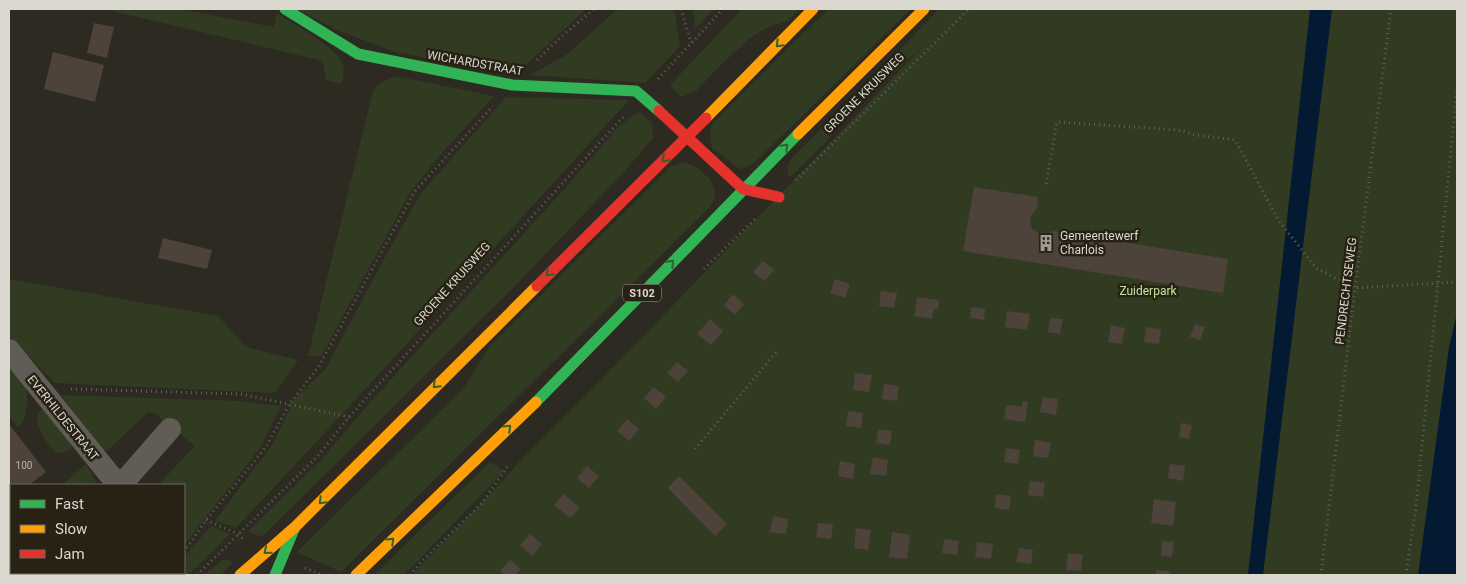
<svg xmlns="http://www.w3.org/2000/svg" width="1466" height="584" font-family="Roboto,sans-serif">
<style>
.green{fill:#313b22}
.water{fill:#041a32}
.building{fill:#4d433b}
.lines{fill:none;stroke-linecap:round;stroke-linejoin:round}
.path{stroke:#625f58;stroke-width:3;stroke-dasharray:1 4;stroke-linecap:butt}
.street{stroke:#605c56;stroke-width:22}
.fast{stroke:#30b455;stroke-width:11}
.slow{stroke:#ff9f0a;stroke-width:11}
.jam{stroke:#e5322d;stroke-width:11}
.oneway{stroke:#2b6431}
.labels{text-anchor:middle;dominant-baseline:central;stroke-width:5;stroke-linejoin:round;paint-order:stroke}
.number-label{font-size:10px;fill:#b8b3aa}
.shield{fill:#272214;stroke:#a5a197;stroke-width:1}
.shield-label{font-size:11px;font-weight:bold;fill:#dbd8cf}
.street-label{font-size:12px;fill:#dbd8cf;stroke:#272214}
.poi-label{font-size:12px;fill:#dbd8cf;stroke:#272214;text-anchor:start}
.park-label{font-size:12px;fill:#c4e29d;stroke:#272214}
</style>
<rect width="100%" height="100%" fill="#2d2a22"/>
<g class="green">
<path d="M104,9h75l95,18 3,-14c15,10 61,36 66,51 2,7 0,14 -1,20l-16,-4 -3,-19z"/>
<polygon points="296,9 586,9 516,74 394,52 335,29"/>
<polygon points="618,9 674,9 680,46 645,83 530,75 566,55"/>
<polygon points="693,9 714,9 695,29"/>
<polygon points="742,9 799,9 788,21 766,28 749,39 722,64 696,91 681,97 670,85"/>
<polygon points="829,9 911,9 753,164 740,169 712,148 710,135 712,124 795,41"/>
<polygon points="939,9 1457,9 1457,575 412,575 509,474 517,464 603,378 928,41 840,123 827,141 789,178 787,169 791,159 887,63"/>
<path d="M400,77l94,19 -53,58 -30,37 -90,165h-13l65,-265c7,-10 15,-13 27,-14z"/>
<polygon points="506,97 629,100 348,408 236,528 215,521 272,445 295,398 325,370 392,244 422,192"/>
<polygon points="639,111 652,123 653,138 624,172 512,289 262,537 248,531 321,460 366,407 566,187 619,126"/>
<path d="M685,162c13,5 30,17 30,32 0,3 -3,8 -4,12l-370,366 -44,-20 166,-163 27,-43 181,-180z"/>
<polygon points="9,279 218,316 246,347 298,360 275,393 55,383 9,336"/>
<path d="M9,361c5,7 12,13 15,20 5,11 5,39 -6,46l-9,-11z"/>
<polygon points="61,395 241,401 281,406 260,448 184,545 184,485 158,485 195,446 154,413 148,412 108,450 102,450"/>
<path d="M43,408l29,35 -1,6 -8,4 -7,-1c-9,-8 -29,-34 -13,-44z"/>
<polygon points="490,462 504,471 404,575 374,575"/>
<polygon points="86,464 96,481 93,485 83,485 81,483 78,485 62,485"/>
<polygon points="211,526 230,534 188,575 168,575 170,573 184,573 184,557"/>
<polygon points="222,560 230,560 233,563 220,575 204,575"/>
<polygon points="53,573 159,573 157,575 51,575"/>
</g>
<g class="water">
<polygon points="1310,9 1332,9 1263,575 1248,575"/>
<polygon points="1457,313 1457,575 1418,575 1449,347"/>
</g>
<g class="building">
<polygon points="94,23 114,27 107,58 87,53"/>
<polygon points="53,52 104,65 95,102 44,89"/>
<polygon points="974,187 1038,197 1037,209 1031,215 1030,222 1032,229 1041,234 1047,234 1053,231 1228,259 1223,293 963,251"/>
<polygon points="163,238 212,250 207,269 158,258"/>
<polygon points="763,261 774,270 764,281 753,272"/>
<polygon points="835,279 850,284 845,298 830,293"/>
<polygon points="881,291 897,293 894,308 879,306"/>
<polygon points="733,294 744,304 735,315 724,305"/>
<polygon points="917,297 939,300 938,309 934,309 932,319 914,316"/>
<polygon points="971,307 985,309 984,320 970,318"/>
<polygon points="1007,311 1030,314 1027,330 1005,327"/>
<polygon points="1050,318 1063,319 1060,334 1048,332"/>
<polygon points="710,319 723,331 711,345 697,334"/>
<polygon points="1195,324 1205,327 1200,340 1190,337"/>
<polygon points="1111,325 1125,328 1122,344 1108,342"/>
<polygon points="1146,327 1161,329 1159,344 1144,342"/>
<polygon points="677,362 688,371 678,382 667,373"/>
<polygon points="855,373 872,375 869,392 853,390"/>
<polygon points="884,384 899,386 897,401 882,399"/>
<polygon points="654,387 666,397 656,409 644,398"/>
<polygon points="1043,397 1058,399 1056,415 1040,412"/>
<polygon points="1023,401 1028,402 1025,422 1004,419 1006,405 1022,406"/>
<polygon points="848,411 863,413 861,428 846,426"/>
<polygon points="627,419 639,429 629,441 617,431"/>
<polygon points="1181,423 1192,425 1189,439 1179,437"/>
<polygon points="9,424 46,472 29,485 11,485 11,499 9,501"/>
<polygon points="878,429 892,431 890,445 876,443"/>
<polygon points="1035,440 1051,443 1048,458 1033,456"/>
<polygon points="1006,448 1020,450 1018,464 1004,462"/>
<polygon points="873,457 888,460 886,476 870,474"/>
<polygon points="840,461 855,464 853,479 838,476"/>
<polygon points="1170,464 1185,466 1183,481 1168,478"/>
<polygon points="587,466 599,476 589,488 577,478"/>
<polygon points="679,476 727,524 715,536 668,488"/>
<polygon points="1030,481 1045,483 1043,497 1028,495"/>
<polygon points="564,494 580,508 570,518 554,505"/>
<polygon points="996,494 1011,496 1009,510 995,508"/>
<polygon points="1154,499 1176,502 1173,526 1151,523"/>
<polygon points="773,516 788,519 786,534 770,532"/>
<polygon points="818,523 833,524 831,539 816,537"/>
<polygon points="856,528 871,530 868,550 854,548"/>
<polygon points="892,532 910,535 907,559 889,557"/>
<polygon points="530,534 542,544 532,556 520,545"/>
<polygon points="944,539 959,541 957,555 942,553"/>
<polygon points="1162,541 1174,542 1172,557 1161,556"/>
<polygon points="977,542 993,544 991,559 975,557"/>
<polygon points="1019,548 1033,550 1031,564 1016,562"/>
<polygon points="1068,553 1083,555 1081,571 1066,570"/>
<polygon points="510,560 521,569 515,575 505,575 500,571"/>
<polygon points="1156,570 1170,572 1170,575 1156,575"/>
</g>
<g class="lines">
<g class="path">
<polyline points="681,9 691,43"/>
<polyline points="537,60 563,35 594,9"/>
<polyline points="658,79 723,9"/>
<polyline points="796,180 969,9"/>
<polyline points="1046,184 1057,122 1178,130 1196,135 1235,140 1279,221 1316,268 1355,288 1457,282"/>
<polyline points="704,269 757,217"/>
<polyline points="71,389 241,394 349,417"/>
<polyline points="695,449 778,350"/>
<polyline points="206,520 238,534 243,539"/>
<polyline points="184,552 206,520 266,447 289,405 319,366 415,191 493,106"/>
<polyline points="305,568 322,575"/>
<polyline points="163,575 165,573"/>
<polyline points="197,575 317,457 349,417 624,116"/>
<polyline points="410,575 421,562 482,503 508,466"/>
<polyline points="1321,575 1355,288 1391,9"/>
<polyline points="1406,575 1416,507 1457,88"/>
</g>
<g class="street">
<polyline points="9,350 118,485"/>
<polyline points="121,485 170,429"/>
<polyline points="10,575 13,573"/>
</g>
<g class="fast">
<polyline points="285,9 358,54 512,85 636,91 659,111"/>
<polyline points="536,402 798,134"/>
<polyline points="275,575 295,527"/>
</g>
<g class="slow">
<polyline points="706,118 813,9"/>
<polyline points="798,134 924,9"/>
<polyline points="240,575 295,527 537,286"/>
<polyline points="356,575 536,402"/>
</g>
<g class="jam">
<polyline points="659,111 743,189 779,197"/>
<polyline points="537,286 706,118"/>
</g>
</g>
<defs><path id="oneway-chevron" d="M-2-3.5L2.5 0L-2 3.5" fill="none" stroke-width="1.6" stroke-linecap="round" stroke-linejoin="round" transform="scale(1.25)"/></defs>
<g class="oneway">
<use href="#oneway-chevron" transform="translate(779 44) rotate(134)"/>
<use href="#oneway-chevron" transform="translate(785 147) rotate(-45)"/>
<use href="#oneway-chevron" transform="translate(665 159) rotate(135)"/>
<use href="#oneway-chevron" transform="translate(671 263) rotate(-46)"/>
<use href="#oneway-chevron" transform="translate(549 273) rotate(135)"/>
<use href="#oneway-chevron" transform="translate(436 385) rotate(135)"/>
<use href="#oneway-chevron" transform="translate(508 428) rotate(-44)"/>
<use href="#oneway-chevron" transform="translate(322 501) rotate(135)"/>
<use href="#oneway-chevron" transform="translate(391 541) rotate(-44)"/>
<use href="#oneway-chevron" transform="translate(267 551) rotate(141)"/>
</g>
<defs>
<g id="building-bare" transform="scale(1.35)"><path d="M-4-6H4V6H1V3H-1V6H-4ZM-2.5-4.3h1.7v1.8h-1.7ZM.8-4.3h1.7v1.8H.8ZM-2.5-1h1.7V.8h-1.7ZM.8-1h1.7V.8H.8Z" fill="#9e9b92" stroke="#272214" stroke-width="2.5" paint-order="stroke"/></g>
</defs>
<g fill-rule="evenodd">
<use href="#building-bare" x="1046" y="243"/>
</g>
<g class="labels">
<g class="number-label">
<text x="24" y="465">100</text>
</g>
<rect class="shield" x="623" y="284.5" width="38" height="17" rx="4"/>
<g class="shield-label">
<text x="642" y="293">S102</text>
</g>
<g class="street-label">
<text transform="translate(475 63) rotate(10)">WICHARDSTRAAT</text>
<text transform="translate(864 93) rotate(-45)">GROENE KRUISWEG</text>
<text transform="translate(452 284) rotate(-48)">GROENE KRUISWEG</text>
<text transform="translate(1346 291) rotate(-83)">PENDRECHTSEWEG</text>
<text transform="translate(63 418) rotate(51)">EVERHILDESTRAAT</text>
</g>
<g class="poi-label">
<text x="1060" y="236">Gemeentewerf<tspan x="1060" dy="14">Charlois</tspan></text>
</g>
<g class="park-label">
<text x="1148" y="291">Zuiderpark</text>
</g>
</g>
<rect width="1466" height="584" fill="none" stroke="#dbd8cf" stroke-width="20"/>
<rect x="10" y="484" width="175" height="90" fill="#272214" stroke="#6f6b5f"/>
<rect x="20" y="500" width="25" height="8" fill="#30b455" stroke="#6f6b5f"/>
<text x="55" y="509" font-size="15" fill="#dbd8cf">Fast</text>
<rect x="20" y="525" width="25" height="8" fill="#ff9f0a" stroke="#6f6b5f"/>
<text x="55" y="534" font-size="15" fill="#dbd8cf">Slow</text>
<rect x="20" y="550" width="25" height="8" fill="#e5322d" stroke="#6f6b5f"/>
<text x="55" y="559" font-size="15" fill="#dbd8cf">Jam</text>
</svg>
